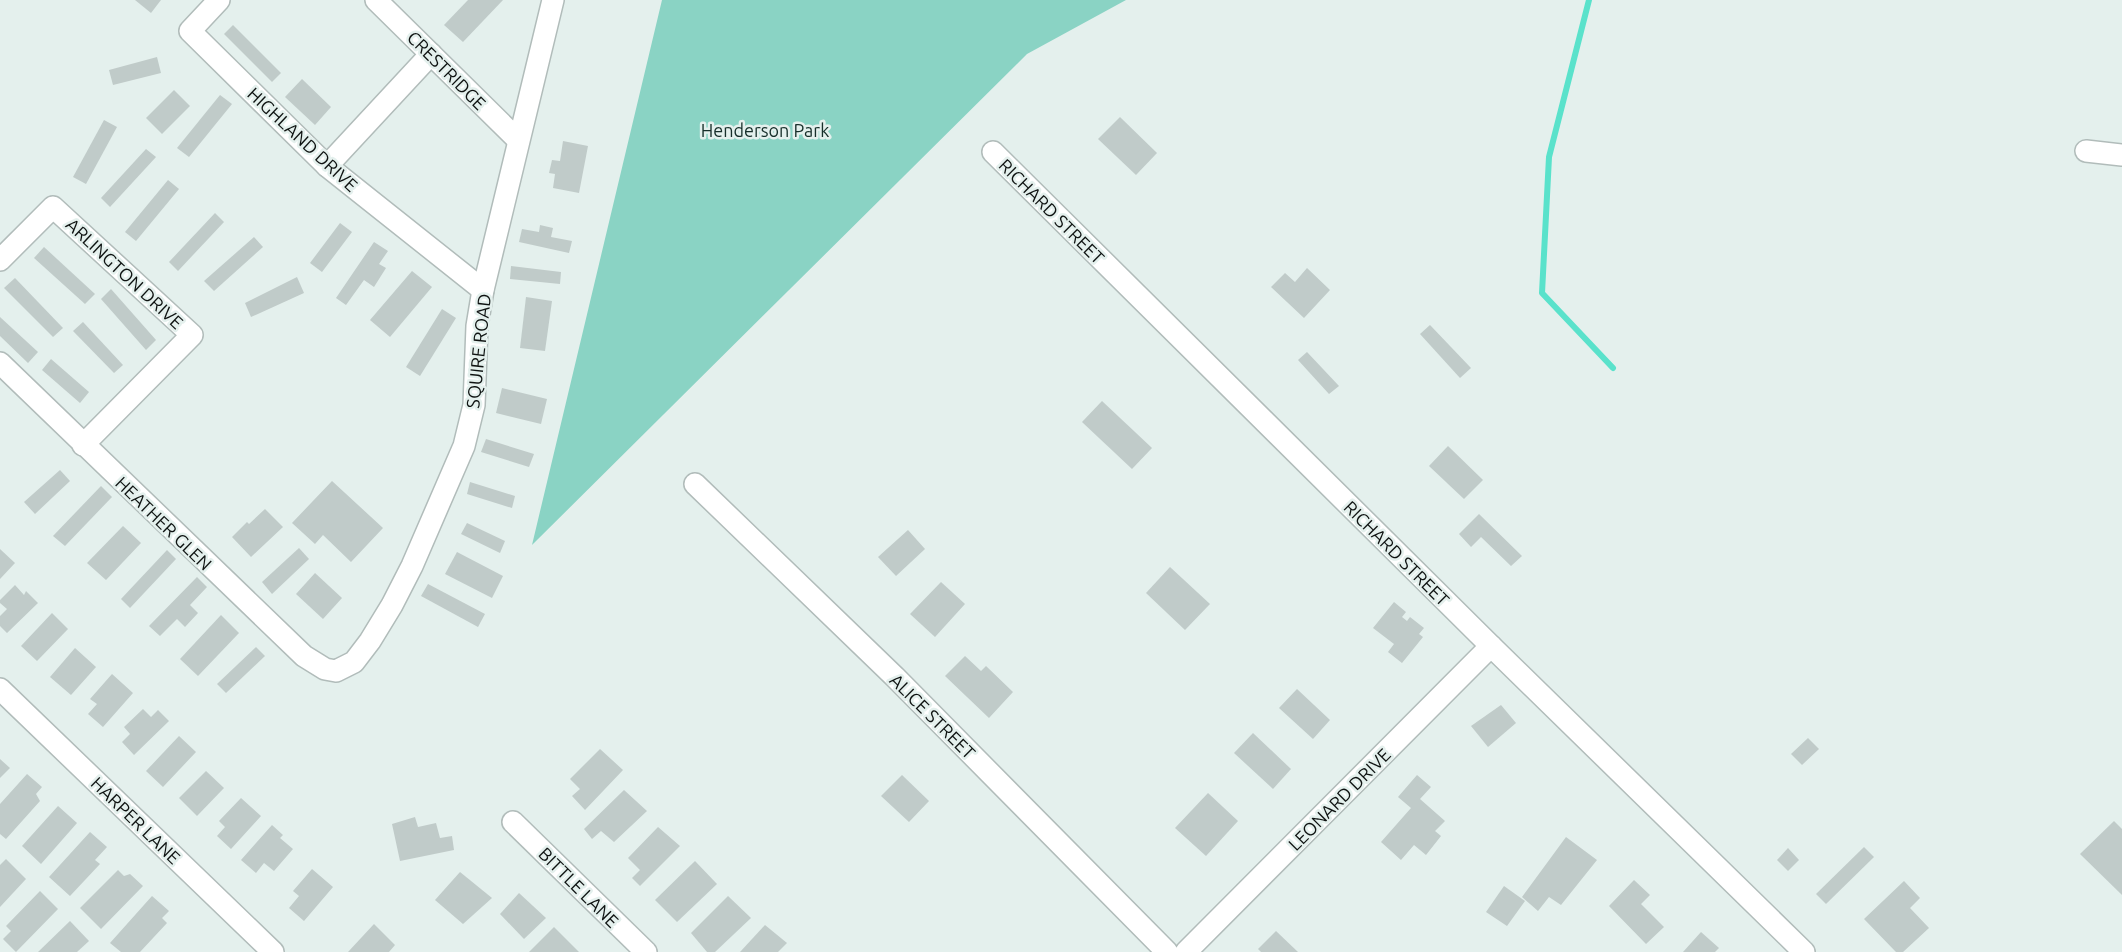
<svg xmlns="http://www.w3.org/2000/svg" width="2122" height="952" font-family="Ubuntu,sans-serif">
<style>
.green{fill:#8ad3c4}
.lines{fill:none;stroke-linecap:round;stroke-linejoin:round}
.stream{stroke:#5ae2cb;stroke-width:6}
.building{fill:#c0cbc9}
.minor-casing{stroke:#b1bcba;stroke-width:24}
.minor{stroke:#fff;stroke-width:21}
.labels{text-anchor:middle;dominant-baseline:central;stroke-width:5;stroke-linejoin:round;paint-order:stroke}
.street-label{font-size:18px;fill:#0e1211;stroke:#e4f0ed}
.park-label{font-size:18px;fill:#172f2a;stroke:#e4f0ed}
</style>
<rect width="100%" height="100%" fill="#e4f0ed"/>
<polygon class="green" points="662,0 1126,0 1027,54 532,545"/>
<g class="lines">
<polyline class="stream" points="1589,0 1549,157 1542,293 1613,368"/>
</g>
<g class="building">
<polygon points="135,0 161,0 151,13"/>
<polygon points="468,0 503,0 463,42 444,25"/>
<polygon points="233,25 281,73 272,82 224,34"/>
<polygon points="157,57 161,73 113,85 109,70"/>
<polygon points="302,79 331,107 315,125 285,97"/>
<polygon points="174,90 190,106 162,134 146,118"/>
<polygon points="220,95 232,104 189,157 177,148"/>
<polygon points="1120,117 1157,153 1136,175 1098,139"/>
<polygon points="104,120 117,127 86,184 73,177"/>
<polygon points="563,141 588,146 579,193 553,188 555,174 549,173 552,160 560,161"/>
<polygon points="146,149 156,157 110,207 101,198"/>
<polygon points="168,180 179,189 136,241 125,232"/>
<polygon points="215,213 224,222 178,271 169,262"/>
<polygon points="340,223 352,232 322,272 310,263"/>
<polygon points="540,225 553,228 551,237 572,241 569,253 519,242 522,229 539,232"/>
<polygon points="254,237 263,247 214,291 204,281"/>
<polygon points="374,242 388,251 379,264 386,268 374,287 364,280 346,305 336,298"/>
<polygon points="44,247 95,294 85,304 34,258"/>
<polygon points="511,266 561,272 560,284 510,279"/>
<polygon points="1307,268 1330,290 1304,318 1271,287 1285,273 1295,282"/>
<polygon points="412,271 432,287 390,337 370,320"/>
<polygon points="297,277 304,293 251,317 245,303"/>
<polygon points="15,278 63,328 53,337 4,288"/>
<polygon points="111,289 156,340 146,350 101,299"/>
<polygon points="526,297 552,301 545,351 520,348"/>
<polygon points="442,309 456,318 420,376 406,367"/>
<polygon points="0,317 38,352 28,363 0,336"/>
<polygon points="83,322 123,365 114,373 73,331"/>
<polygon points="1430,325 1471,368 1460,378 1420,334"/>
<polygon points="1307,352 1339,386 1329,394 1298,360"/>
<polygon points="51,359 89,392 80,403 42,370"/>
<polygon points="502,388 547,399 541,424 496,413"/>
<polygon points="1102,401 1152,448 1132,469 1082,422"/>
<polygon points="486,439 534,454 529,467 481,452"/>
<polygon points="1448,446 1483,480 1464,499 1429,466"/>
<polygon points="60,470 70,481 35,514 24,502"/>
<polygon points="332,481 383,528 351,562 323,535 315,544 292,523"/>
<polygon points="470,482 515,496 512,508 467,494"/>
<polygon points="101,486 112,497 65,546 53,536"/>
<polygon points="265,509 283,527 251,557 232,537 247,522 249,524"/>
<polygon points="1479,514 1522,556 1511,566 1481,537 1471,547 1459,534"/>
<polygon points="467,523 505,541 500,553 461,534"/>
<polygon points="123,526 141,543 106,580 87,563"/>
<polygon points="908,530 925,549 896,576 878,557"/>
<polygon points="299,548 309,559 272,594 262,582"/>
<polygon points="0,549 15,563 0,579"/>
<polygon points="167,550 176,559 130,608 121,599"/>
<polygon points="457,552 503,576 492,598 445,574"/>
<polygon points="1170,567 1210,604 1185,630 1146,593"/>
<polygon points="315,573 342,598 323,619 296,594"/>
<polygon points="197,577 207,587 190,605 198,613 185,627 177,619 160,636 149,626"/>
<polygon points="941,582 965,604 935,637 910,614"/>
<polygon points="428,584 485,614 478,627 421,596"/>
<polygon points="15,585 24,595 26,591 38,603 7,633 0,626 0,616 7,609 0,603 0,600"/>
<polygon points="1394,602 1406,612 1402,617 1407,621 1410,617 1424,628 1419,634 1423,637 1402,663 1388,652 1394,644 1373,628"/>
<polygon points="52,613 68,629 37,661 21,646"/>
<polygon points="221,615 239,633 198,676 180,659"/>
<polygon points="256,647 265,656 226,693 217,684"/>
<polygon points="75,648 96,667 71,695 50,677"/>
<polygon points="965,656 981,671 986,666 1013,692 989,718 945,676"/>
<polygon points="112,674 133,693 103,727 88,714 97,704 90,699"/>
<polygon points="1297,689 1330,720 1313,739 1279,708"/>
<polygon points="1501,705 1516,723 1488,747 1471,726"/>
<polygon points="143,709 151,717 158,710 169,721 134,755 122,742 130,734 124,727"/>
<polygon points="1253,733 1291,769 1273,789 1234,753"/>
<polygon points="179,736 196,752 163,787 146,771"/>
<polygon points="1808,738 1819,749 1802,765 1791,754"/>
<polygon points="600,749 623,770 585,810 572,796 580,789 570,779"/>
<polygon points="0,759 10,768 0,778"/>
<polygon points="206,771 224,788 197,816 179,798"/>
<polygon points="27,774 42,787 36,794 40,801 6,839 0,834 0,804"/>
<polygon points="902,775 929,801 909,822 881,796"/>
<polygon points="1417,775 1431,787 1420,799 1445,821 1435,831 1441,836 1426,855 1414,845 1401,860 1381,842 1411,808 1398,797"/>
<polygon points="624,790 647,811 614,842 601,831 592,839 584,829"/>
<polygon points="1208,793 1238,821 1206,856 1175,828"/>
<polygon points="241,798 261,816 231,849 217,836 225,827 219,821"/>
<polygon points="58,806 77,823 41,864 22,846"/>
<polygon points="415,817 418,827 436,823 440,838 452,836 454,850 400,861 392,824"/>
<polygon points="2114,821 2122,829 2122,895 2080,854"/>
<polygon points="272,825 283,835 280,838 293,849 274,871 264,863 256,873 241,860"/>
<polygon points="658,827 680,846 640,886 632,878 640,870 628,858"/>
<polygon points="90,832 107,847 95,860 100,864 70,896 49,877"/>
<polygon points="1566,837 1597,860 1561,905 1549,897 1538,911 1522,897"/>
<polygon points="1864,847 1874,857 1826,904 1816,894"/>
<polygon points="1788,848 1799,860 1788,871 1777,860"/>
<polygon points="6,859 26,879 0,907 0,865"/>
<polygon points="695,861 717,884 677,922 655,900"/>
<polygon points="312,869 333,887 304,921 289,908 299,896 293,891"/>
<polygon points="118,870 124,876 130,874 143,886 101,929 80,908"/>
<polygon points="460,872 492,898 463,924 435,900"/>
<polygon points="1634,880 1650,895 1641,904 1664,927 1646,944 1609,906"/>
<polygon points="1904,881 1920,898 1910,908 1929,928 1903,952 1896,952 1864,919"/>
<polygon points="1504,886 1525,901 1507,926 1486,912"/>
<polygon points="40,891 58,909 16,952 3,939 11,931 6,926"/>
<polygon points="519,893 546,918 524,939 500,914"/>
<polygon points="152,896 169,911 162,918 167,923 140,952 121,952 110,943"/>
<polygon points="728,896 751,918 715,952 707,952 691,933"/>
<polygon points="70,921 89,941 77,952 38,952"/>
<polygon points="374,924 395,945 389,952 348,952"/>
<polygon points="765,925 787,943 778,952 740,952"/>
<polygon points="554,927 579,952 529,952"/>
<polygon points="1276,931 1298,952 1261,952 1258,949"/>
<polygon points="1701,932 1719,948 1715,952 1683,952"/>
</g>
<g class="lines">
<g class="minor-casing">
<g id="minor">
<polyline points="219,0 190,31 327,166 483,290"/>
<polyline points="376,0 518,140"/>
<polyline points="2086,151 2122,155"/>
<polyline points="993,152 1491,646 1804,952"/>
<polyline points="327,166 431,54"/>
<polyline points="0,260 53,207 192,335 83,445"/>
<polyline points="0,363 304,656 325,669 336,671 354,662 370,641 392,605 412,566 464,446 474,405 477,326 483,290 553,0"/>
<polyline points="695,484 895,677 1167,952"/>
<polyline points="0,689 273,952"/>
<polyline points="513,822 646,952"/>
<polyline points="1186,952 1491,646"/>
</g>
</g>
<use href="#minor" class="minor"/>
</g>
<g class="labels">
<g class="street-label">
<text transform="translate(447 70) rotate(45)">CRESTRIDGE</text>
<text transform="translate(303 139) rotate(43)">HIGHLAND DRIVE</text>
<text transform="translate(1052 211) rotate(45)">RICHARD STREET</text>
<text transform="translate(125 273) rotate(43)">ARLINGTON DRIVE</text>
<text transform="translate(478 351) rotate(-84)">SQUIRE ROAD</text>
<text transform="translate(164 523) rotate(44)">HEATHER GLEN</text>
<text transform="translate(1397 553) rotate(45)">RICHARD STREET</text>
<text transform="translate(933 716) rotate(45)">ALICE STREET</text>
<text transform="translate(1339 799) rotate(-45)">LEONARD DRIVE</text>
<text transform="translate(136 820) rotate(44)">HARPER LANE</text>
<text transform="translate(579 887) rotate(45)">BITTLE LANE</text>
</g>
<g class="park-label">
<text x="765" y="130">Henderson Park</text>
</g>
</g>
</svg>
